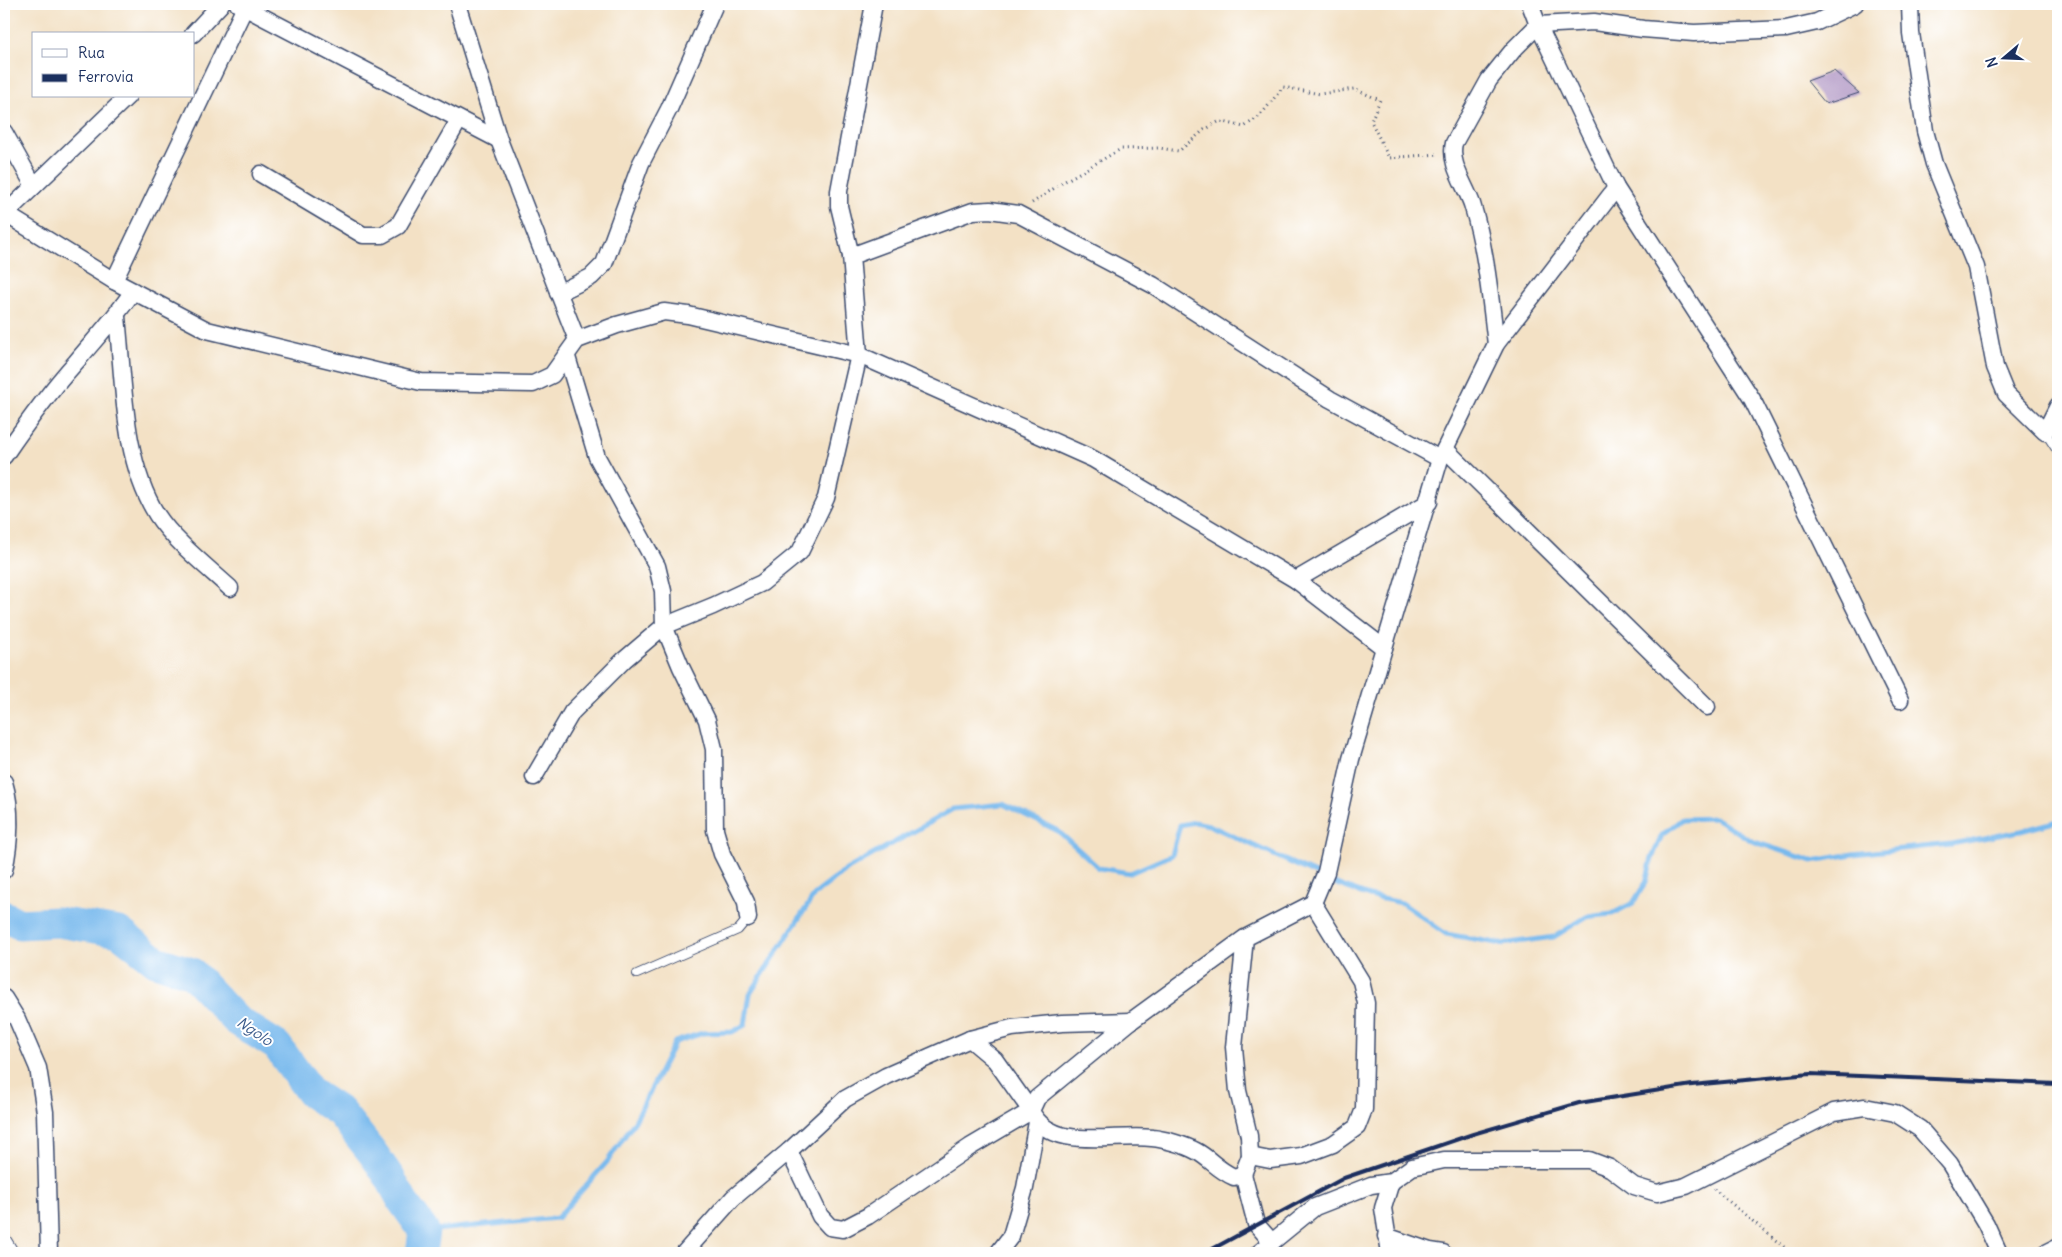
<svg xmlns="http://www.w3.org/2000/svg" width="2062" height="1257" font-family="Delius,sans-serif">
<style>
.lines{fill:none;stroke-linecap:round;stroke-linejoin:round}
.stream{stroke:#78b9ed;stroke-width:5}
.river{stroke:#78b9ed;stroke-width:31}
.building{fill:#b69ec8}
.lane-casing{stroke:#3b4a6d;stroke-width:10}
.street-casing{stroke:#3b4a6d;stroke-width:19}
.path{stroke:#3b4a6d;stroke-width:3;stroke-dasharray:1 4;stroke-linecap:butt}
.lane{stroke:#fff;stroke-width:8}
.street{stroke:#fff;stroke-width:16}
.rail{stroke:#1b2f5e;stroke-width:4}
.labels{text-anchor:middle;dominant-baseline:central;stroke-width:4;stroke-linejoin:round;paint-order:stroke}
.water-label{font-size:15px;font-style:italic;fill:#375889;stroke:#fff}
</style>
<rect width="100%" height="100%" fill="#fff"/>
<filter id="ink" filterUnits="userSpaceOnUse"><feTurbulence type="fractalNoise" baseFrequency=".02" numOctaves="2"/><feDisplacementMap in="SourceGraphic" scale="10" xChannelSelector="R" yChannelSelector="G"/><feConvolveMatrix kernelMatrix="1 2 1 2 8 2 1 2 1" color-interpolation-filters="sRGB"/></filter>
<filter id="wash" filterUnits="userSpaceOnUse"><feTurbulence type="fractalNoise" baseFrequency=".0096" numOctaves="4" result="noise"/><feDisplacementMap in="SourceGraphic" scale="20" xChannelSelector="R" yChannelSelector="G"/><feGaussianBlur stdDeviation="1.12" result="paint"/><feColorMatrix in="noise" values="0 0 0 0 0 0 0 0 0 0 0 0 0 0 0 0 0 1.4 0 .05"/><feComposite in="paint" operator="in"/></filter>
<g filter="url(#wash)">
<rect width="100%" height="100%" fill="#f3e1c5"/>
<g class="lines">
<polyline class="stream" points="424,1231 557,1218 607,1162 635,1121 675,1042 703,1033 732,1032 745,1025 750,994 815,894 846,870 953,809 1003,804 1058,831 1099,868 1130,873 1172,855 1180,825 1195,822 1209,825 1339,885 1369,896 1402,903 1446,934 1502,944 1554,937 1586,917 1612,914 1633,903 1646,882 1652,858 1662,835 1682,819 1715,818 1752,841 1812,861 1853,854 1951,844 2021,831 2058,821"/>
<polyline class="river" points="4,916 19,924 57,922 119,932 156,961 192,973 236,1020 277,1046 311,1093 340,1112 372,1152 390,1178 403,1202 424,1231 421,1253"/>
</g>
<g id="blocks">
<polygon class="building" points="1834,71 1859,93 1826,104 1807,81"/>
</g>
</g>
<g filter="url(#ink)">
<use href="#blocks" fill-opacity="0" stroke="#3b4a6d" stroke-width="1"/>
<g class="lines">
<g class="lane-casing">
<g id="lane">
<polyline points="2045,432 2058,452"/>
<polyline points="637,974 738,930 748,918"/>
<polyline points="4,1235 15,1253"/>
</g>
</g>
<g class="street-casing">
<g id="street">
<polyline points="238,4 499,140"/>
<polyline points="457,4 499,140 577,340"/>
<polyline points="1530,4 1538,25 1616,188 1752,399 1900,700"/>
<polyline points="1910,4 1911,33 1925,131 1934,164 1976,267 1995,367 2006,394 2045,432 2058,406"/>
<polyline points="193,34 221,4"/>
<polyline points="4,132 34,186"/>
<polyline points="261,174 363,235 382,235 398,226 459,120"/>
<polyline points="4,213 114,281 207,330 421,382 533,384 552,375 577,340 617,325 664,312 688,315 859,355 1093,459 1296,580 1384,648"/>
<polyline points="5,214 128,96"/>
<polyline points="851,256 839,206 839,191 874,4"/>
<polyline points="114,281 245,7"/>
<polyline points="558,293 591,277 604,264 641,163 669,109 715,4"/>
<path d="M117,317c7,63 5,142 40,198 16,25 50,52 73,73"/>
<path d="M1496,344c-6,-48 -10,-95 -24,-140 -7,-20 -23,-40 -18,-61l35,-63 25,-31 24,-24 56,-3 49,7 51,4 92,-4 31,-7 38,-18"/>
<polyline points="567,357 597,457 657,566 663,591 664,626 681,667 707,720 714,749 715,830 722,854 746,902 748,918"/>
<polyline points="1445,449 1707,707"/>
<path d="M4,456c22,-32 45,-64 72,-94 20,-24 40,-45 57,-71"/>
<polyline points="1296,580 1429,502"/>
<polyline points="534,777 572,712 624,660 664,626 713,606 762,583 800,552 826,498 859,355 851,256 973,211 990,210 1018,214 1153,285 1330,399 1440,459"/>
<path d="M4,782c8,27 6,61 0,88"/>
<path d="M1245,938l-11,109 4,44 11,45 1,20 -7,18 -9,3c-18,-8 -23,-18 -38,-26 -11,-6 -32,-12 -44,-13 -38,-5 -100,15 -121,-27l6,-13 94,-77 114,-83 68,-35 13,-31 25,-113 89,-300 56,-115 120,-156"/>
<polyline points="4,998 17,1019 38,1068 45,1112 49,1253"/>
<polyline points="789,1151 820,1216 830,1227 843,1229 868,1216 970,1147 1031,1111 995,1060 970,1039"/>
<polyline points="1250,1156 1270,1160 1301,1156 1333,1144 1357,1127 1364,1109 1366,1003 1361,981 1313,903"/>
<polyline points="1243,1174 1256,1224 1272,1242 1259,1253"/>
<polyline points="1386,1236 1430,1251 1443,1253"/>
<polyline points="1272,1242 1315,1207 1371,1185 1391,1182 1412,1167 1444,1160 1589,1160 1610,1168 1634,1186 1657,1193 1686,1186 1834,1112 1865,1107 1895,1113 1920,1129 1950,1164 1986,1224 1999,1253"/>
<polyline points="684,1253 733,1198 789,1151 845,1099 886,1076 970,1039 1012,1028 1062,1023 1131,1021"/>
<polyline points="998,1253 1011,1236 1025,1188 1037,1122"/>
<polyline points="1390,1253 1383,1208 1391,1182"/>
<polyline points="2046,1253 2058,1247"/>
</g>
</g>
<g class="path">
<polyline points="1032,203 1065,181 1121,149 1159,148 1179,151 1204,130 1220,121 1244,127 1260,116 1283,87 1320,94 1354,89 1380,100 1371,121 1389,158 1438,154"/>
<polyline points="1714,1189 1791,1253"/>
</g>
<use href="#lane" class="lane"/>
<use href="#street" class="street"/>
<polyline class="rail" points="1205,1253 1344,1178 1473,1134 1579,1103 1692,1085 1810,1074 2058,1084"/>
</g>
</g>
<g class="labels">
<g class="water-label">
<text transform="translate(255 1031) rotate(34)">Ngolo</text>
</g>
</g>
<rect width="2062" height="1257" fill="none" stroke="#fff" stroke-width="20"/>
<rect x="32" y="32" width="162" height="65" fill="#ffffff" stroke="#a4acbf"/>
<rect x="42" y="49" width="25" height="8" fill="#ffffff" stroke="#a4acbf"/>
<text x="78" y="58" font-size="15" fill="#1b2f5e">Rua</text>
<rect x="42" y="74" width="25" height="8" fill="#1b2f5e" stroke="#a4acbf"/>
<text x="78" y="82" font-size="15" fill="#1b2f5e">Ferrovia</text>
<g transform="translate(2004 58) rotate(251)" stroke="#ffffff" stroke-width="4" paint-order="stroke">
<path d="M0-4L9 19L0 12L-9 19Z" fill="#1b2f5e"/>
<text y="-8" font-size="14" font-weight="bold" text-anchor="middle" fill="#1b2f5e">N</text>
</g>
</svg>
